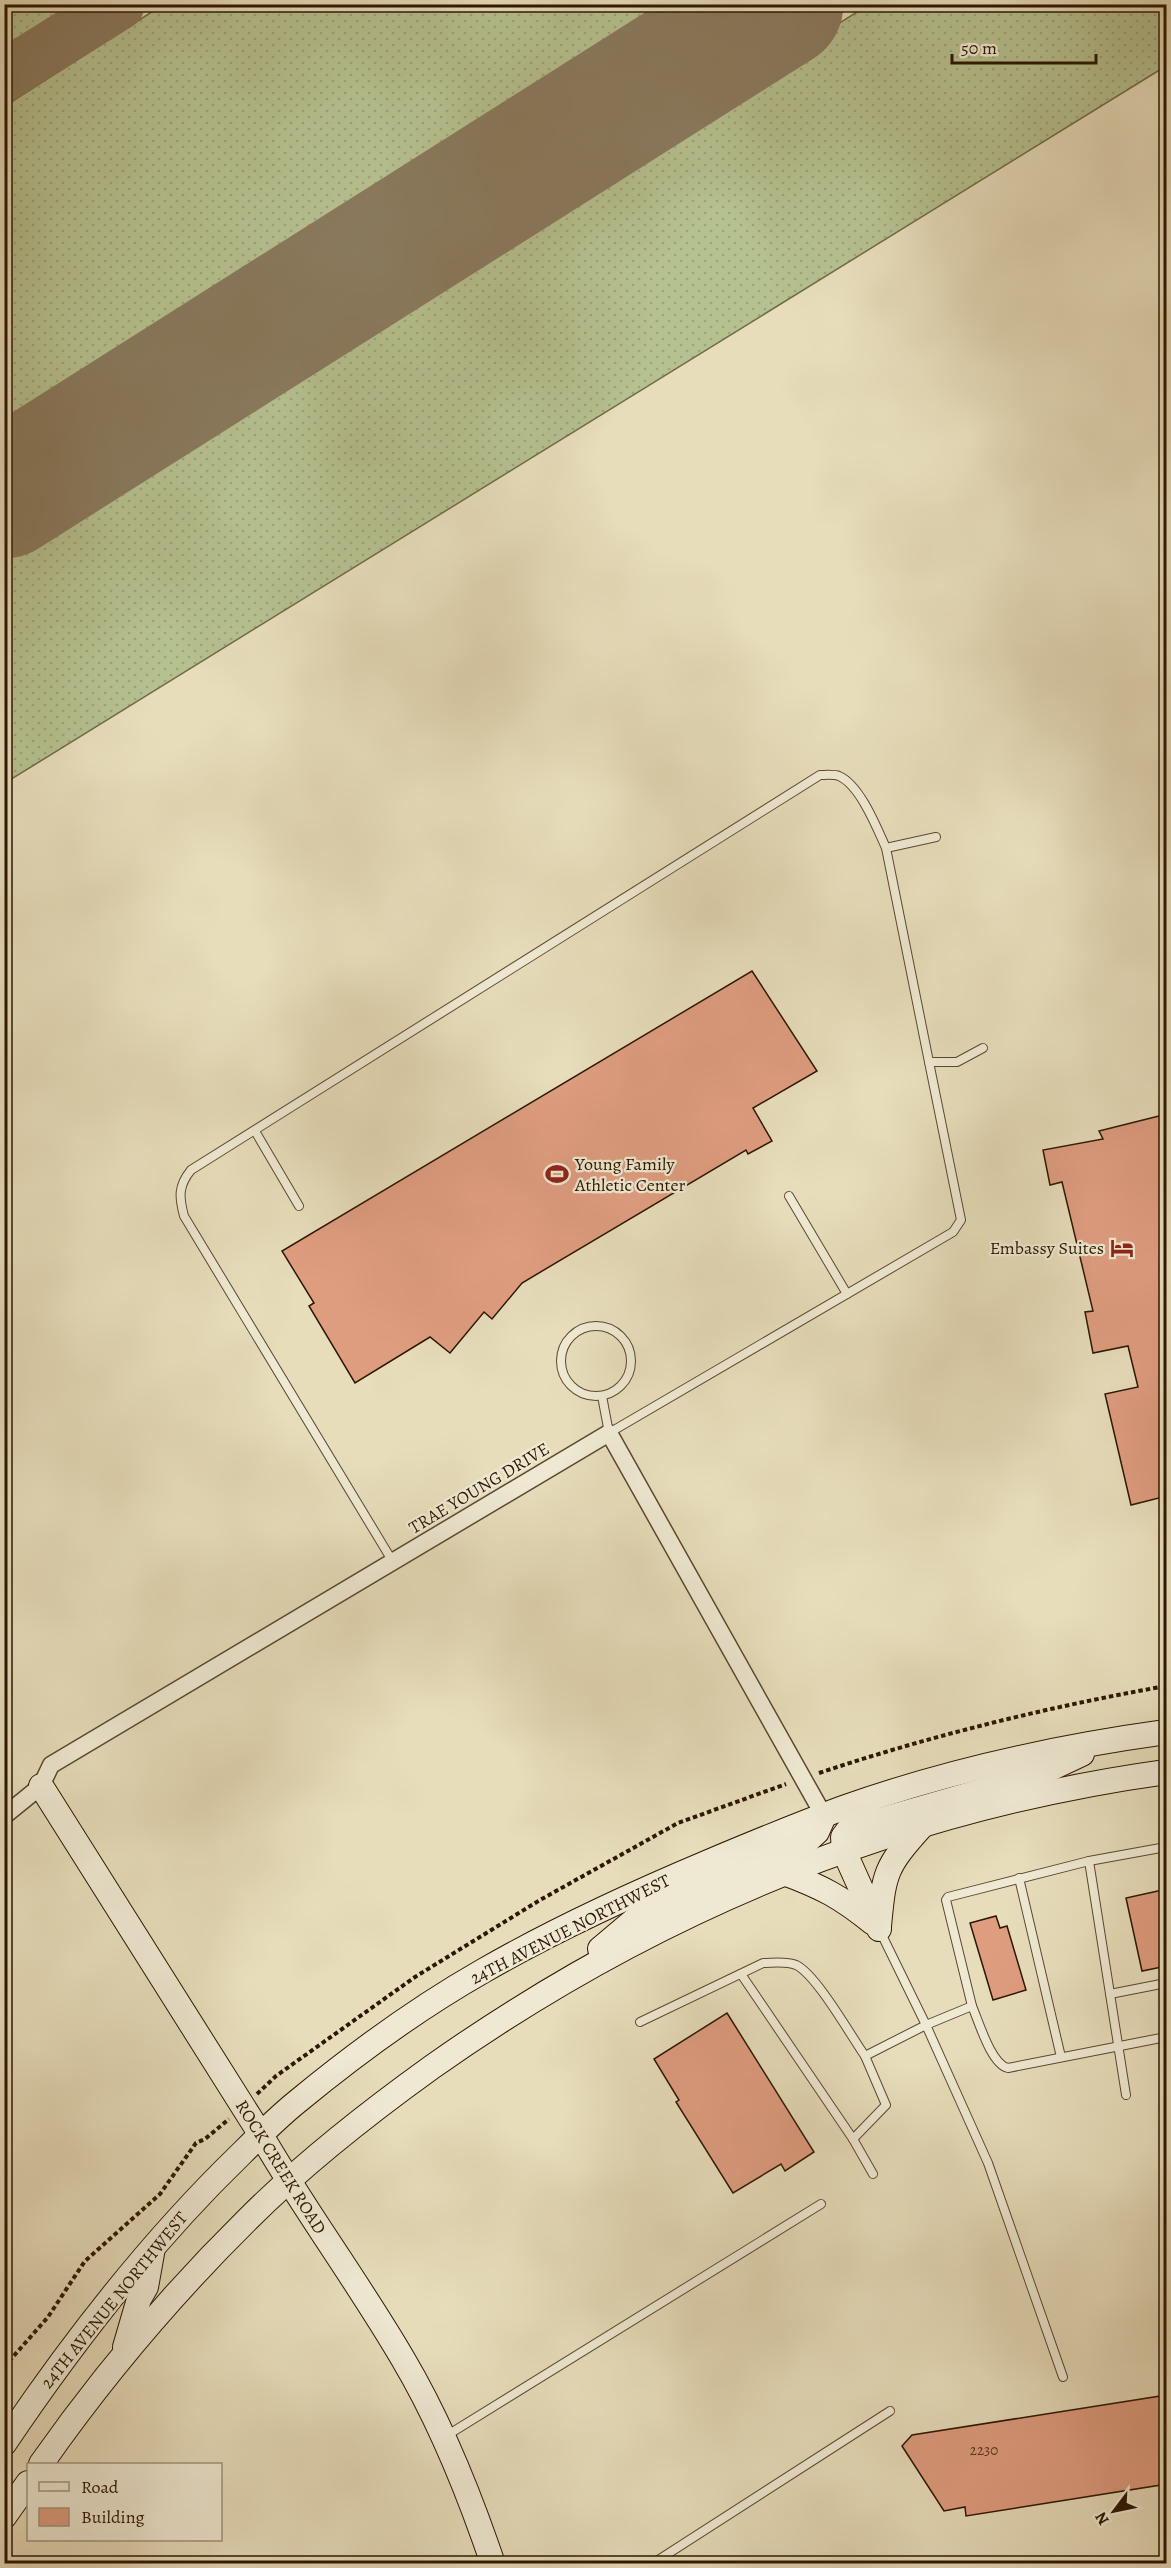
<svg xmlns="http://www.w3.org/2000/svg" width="1171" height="2568" font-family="Alegreya,serif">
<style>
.grass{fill:url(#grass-dots);stroke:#716c48;stroke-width:1.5}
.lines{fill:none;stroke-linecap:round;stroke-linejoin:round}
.taxiway{stroke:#8a7a5e;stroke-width:52}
.runway{stroke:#8a7a5e;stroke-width:129}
.building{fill:#df9d80;stroke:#2c1700;stroke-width:1.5}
.lane-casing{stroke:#5b482f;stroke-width:10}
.street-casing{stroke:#5b482f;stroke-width:19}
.secondary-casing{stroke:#2c1700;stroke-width:26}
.path{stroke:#2c1700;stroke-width:4;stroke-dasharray:4.5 3;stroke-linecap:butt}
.lane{stroke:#efe9d3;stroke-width:8}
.street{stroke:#efe9d3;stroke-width:16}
.secondary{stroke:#efe9d3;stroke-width:24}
.labels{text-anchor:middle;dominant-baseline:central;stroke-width:4.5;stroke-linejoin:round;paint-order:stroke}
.number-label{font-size:15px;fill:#593820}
.poi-label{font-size:18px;fill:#2c1700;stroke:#efe9d3;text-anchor:start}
.street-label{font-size:18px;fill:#2c1700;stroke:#efe9d3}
</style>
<defs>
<pattern id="grass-dots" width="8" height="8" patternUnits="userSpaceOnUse" patternTransform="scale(1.5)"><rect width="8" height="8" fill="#b6c190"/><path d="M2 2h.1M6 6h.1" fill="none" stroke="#9da57a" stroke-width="1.8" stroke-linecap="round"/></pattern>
</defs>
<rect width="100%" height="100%" fill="#e7ddbb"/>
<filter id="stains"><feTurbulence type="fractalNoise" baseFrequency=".00333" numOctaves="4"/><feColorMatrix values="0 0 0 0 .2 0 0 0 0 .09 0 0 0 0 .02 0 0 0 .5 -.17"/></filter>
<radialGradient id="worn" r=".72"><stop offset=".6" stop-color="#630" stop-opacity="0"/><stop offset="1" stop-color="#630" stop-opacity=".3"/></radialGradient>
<g class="grass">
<polygon points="5,4 95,4 95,5 5,63"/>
<polygon points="164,4 702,4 702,5 5,446 5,106"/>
<polygon points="868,5 1166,5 1166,66 5,783 5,550"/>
</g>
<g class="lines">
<polyline class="taxiway" points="4,76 119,4"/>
<polyline class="runway" points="4,494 779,4"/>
</g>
<g class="building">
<polygon points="752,971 817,1071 753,1108 772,1141 748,1154 746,1150 522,1283 492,1319 484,1312 450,1353 430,1337 355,1383 309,1306 314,1303 282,1251"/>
<polygon points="1167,1114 1167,1496 1131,1505 1105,1394 1138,1387 1128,1346 1093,1353 1085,1312 1093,1311 1062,1182 1050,1185 1043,1150 1103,1139 1099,1131"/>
<polygon points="1167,1889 1167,1966 1142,1971 1126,1898"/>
<polygon points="996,1916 1000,1928 1007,1926 1026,1990 993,2000 970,1923"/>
<polygon points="727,2013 814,2152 785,2171 781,2164 733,2193 676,2102 679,2100 654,2059"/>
<polygon points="1167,2395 1167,2484 966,2516 965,2507 944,2511 902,2446 912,2435"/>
</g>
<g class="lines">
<g class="lane-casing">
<g id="lane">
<polyline points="929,1062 886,848 936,837"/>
<polyline points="255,1131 299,1206"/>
<polyline points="789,1196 847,1294"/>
<circle cx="596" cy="1361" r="35"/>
<polyline points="602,1396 609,1433 953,1232 961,1220 929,1062 957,1062 983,1048"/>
<path d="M393,1562l-209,-346c-5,-19 -6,-30 7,-46l629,-395c5,0 14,-1 19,1 21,9 38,52 47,72"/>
<path d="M1089,1861l-141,36 -2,3 26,106c7,16 19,58 36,62l158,-31"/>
<polyline points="1019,1878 1061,2057"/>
<polyline points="879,1929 926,2025 988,2163 1063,2377"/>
<polyline points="741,1974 853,2139"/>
<polyline points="1110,1994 1166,1983"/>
<path d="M640,2022l123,-59c10,0 23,-2 33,2 20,9 55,71 69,91"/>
<polyline points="1126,2095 1089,1861 1166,1847"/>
<polyline points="873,2174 853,2139 886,2105 865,2056 926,2025 972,2006"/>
<polyline points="446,2436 821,2204"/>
<polyline points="652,2564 890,2411"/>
</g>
</g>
<g class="street-casing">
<polyline id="street" points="4,1816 41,1786 51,1765 609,1433 824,1816"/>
</g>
<g class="secondary-casing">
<g id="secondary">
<path d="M41,1786l220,349c44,76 97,147 142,224 38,64 66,134 90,205"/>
<path d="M784,1873c38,14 57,24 89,50"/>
<path d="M879,1926c5,-53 6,-59 42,-99"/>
<polyline points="879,1929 844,1851 843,1837 849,1829 1037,1775 1082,1754"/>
<polyline points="600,1949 638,1917 719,1879 805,1843 817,1832 824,1816"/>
<polyline points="125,2347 139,2299 146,2287 153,2248"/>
<path d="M4,2444c70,-104 147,-203 237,-290 18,-18 37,-37 57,-53 57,-47 120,-93 185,-130 71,-41 147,-76 223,-108 45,-19 91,-38 137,-55 104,-37 214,-61 323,-76"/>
<path d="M41,2464c61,-87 131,-170 207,-245 56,-56 120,-106 184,-152 221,-156 466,-258 734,-295"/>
<polyline points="4,2517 28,2483"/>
</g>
</g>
<g class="path">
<path d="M819,1773c114,-38 229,-66 347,-87"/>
<polyline points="257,2094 276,2076 415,1977 540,1900 678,1823 786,1784"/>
<polyline points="4,2367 48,2317 85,2261 160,2194 196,2143 205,2139 229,2119"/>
</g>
<use href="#lane" class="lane"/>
<use href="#street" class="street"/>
<use href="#secondary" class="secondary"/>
</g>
<defs>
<g id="stadium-bare" transform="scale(1.8)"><path d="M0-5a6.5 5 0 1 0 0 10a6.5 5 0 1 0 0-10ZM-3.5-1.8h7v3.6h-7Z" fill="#8f2418" stroke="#efe9d3" stroke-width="2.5" paint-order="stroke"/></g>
<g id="hotel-bare" transform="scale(1.8)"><path d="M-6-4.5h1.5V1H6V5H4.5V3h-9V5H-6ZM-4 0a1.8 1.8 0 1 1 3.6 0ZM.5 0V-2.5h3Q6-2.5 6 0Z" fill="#8f2418" stroke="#efe9d3" stroke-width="2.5" paint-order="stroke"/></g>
</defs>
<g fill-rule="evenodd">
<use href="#stadium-bare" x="557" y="1174"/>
<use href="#hotel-bare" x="1122" y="1248"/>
</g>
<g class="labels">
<g class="number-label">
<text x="984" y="2450">2230</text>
</g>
<g class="poi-label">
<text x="575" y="1164">Young Family<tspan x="575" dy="21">Athletic Center</tspan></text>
<text x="1104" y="1248" text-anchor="end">Embassy Suites</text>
</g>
<g class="street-label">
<text transform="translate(479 1488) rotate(-31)">TRAE YOUNG DRIVE</text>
<text transform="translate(570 1929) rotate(-27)">24TH AVENUE NORTHWEST</text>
<text transform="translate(281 2167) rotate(58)">ROCK CREEK ROAD</text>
<text transform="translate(114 2300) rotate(-51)">24TH AVENUE NORTHWEST</text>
</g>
</g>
<rect width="1171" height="2568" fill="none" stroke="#e7ddbb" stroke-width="24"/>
<rect x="6" y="6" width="1159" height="2556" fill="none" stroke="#2c1700" stroke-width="3"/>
<rect x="12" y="12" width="1147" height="2544" fill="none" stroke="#2c1700" stroke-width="1.5"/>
<rect x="27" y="2463" width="195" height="78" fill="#efe9d3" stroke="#a1957f" stroke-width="1.5"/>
<rect x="39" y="2482" width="30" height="9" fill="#efe9d3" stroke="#a1957f" stroke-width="1.5"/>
<text x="81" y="2493" font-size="18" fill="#2c1700">Road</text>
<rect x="39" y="2508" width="30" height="18" fill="#df9d80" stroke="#a1957f" stroke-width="1.5"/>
<text x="81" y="2523" font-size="18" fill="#2c1700">Building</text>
<g transform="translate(1114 2511) rotate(238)" stroke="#efe9d3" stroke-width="4.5" paint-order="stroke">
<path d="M0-4.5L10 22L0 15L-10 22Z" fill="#2c1700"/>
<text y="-9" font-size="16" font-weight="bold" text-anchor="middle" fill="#2c1700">N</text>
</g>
<path d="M952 54v9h144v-9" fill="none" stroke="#2c1700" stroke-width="3"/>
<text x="961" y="54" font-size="18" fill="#2c1700" stroke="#efe9d3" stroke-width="4.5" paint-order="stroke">50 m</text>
<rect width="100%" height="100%" filter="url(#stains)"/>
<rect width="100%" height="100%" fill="url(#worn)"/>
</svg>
